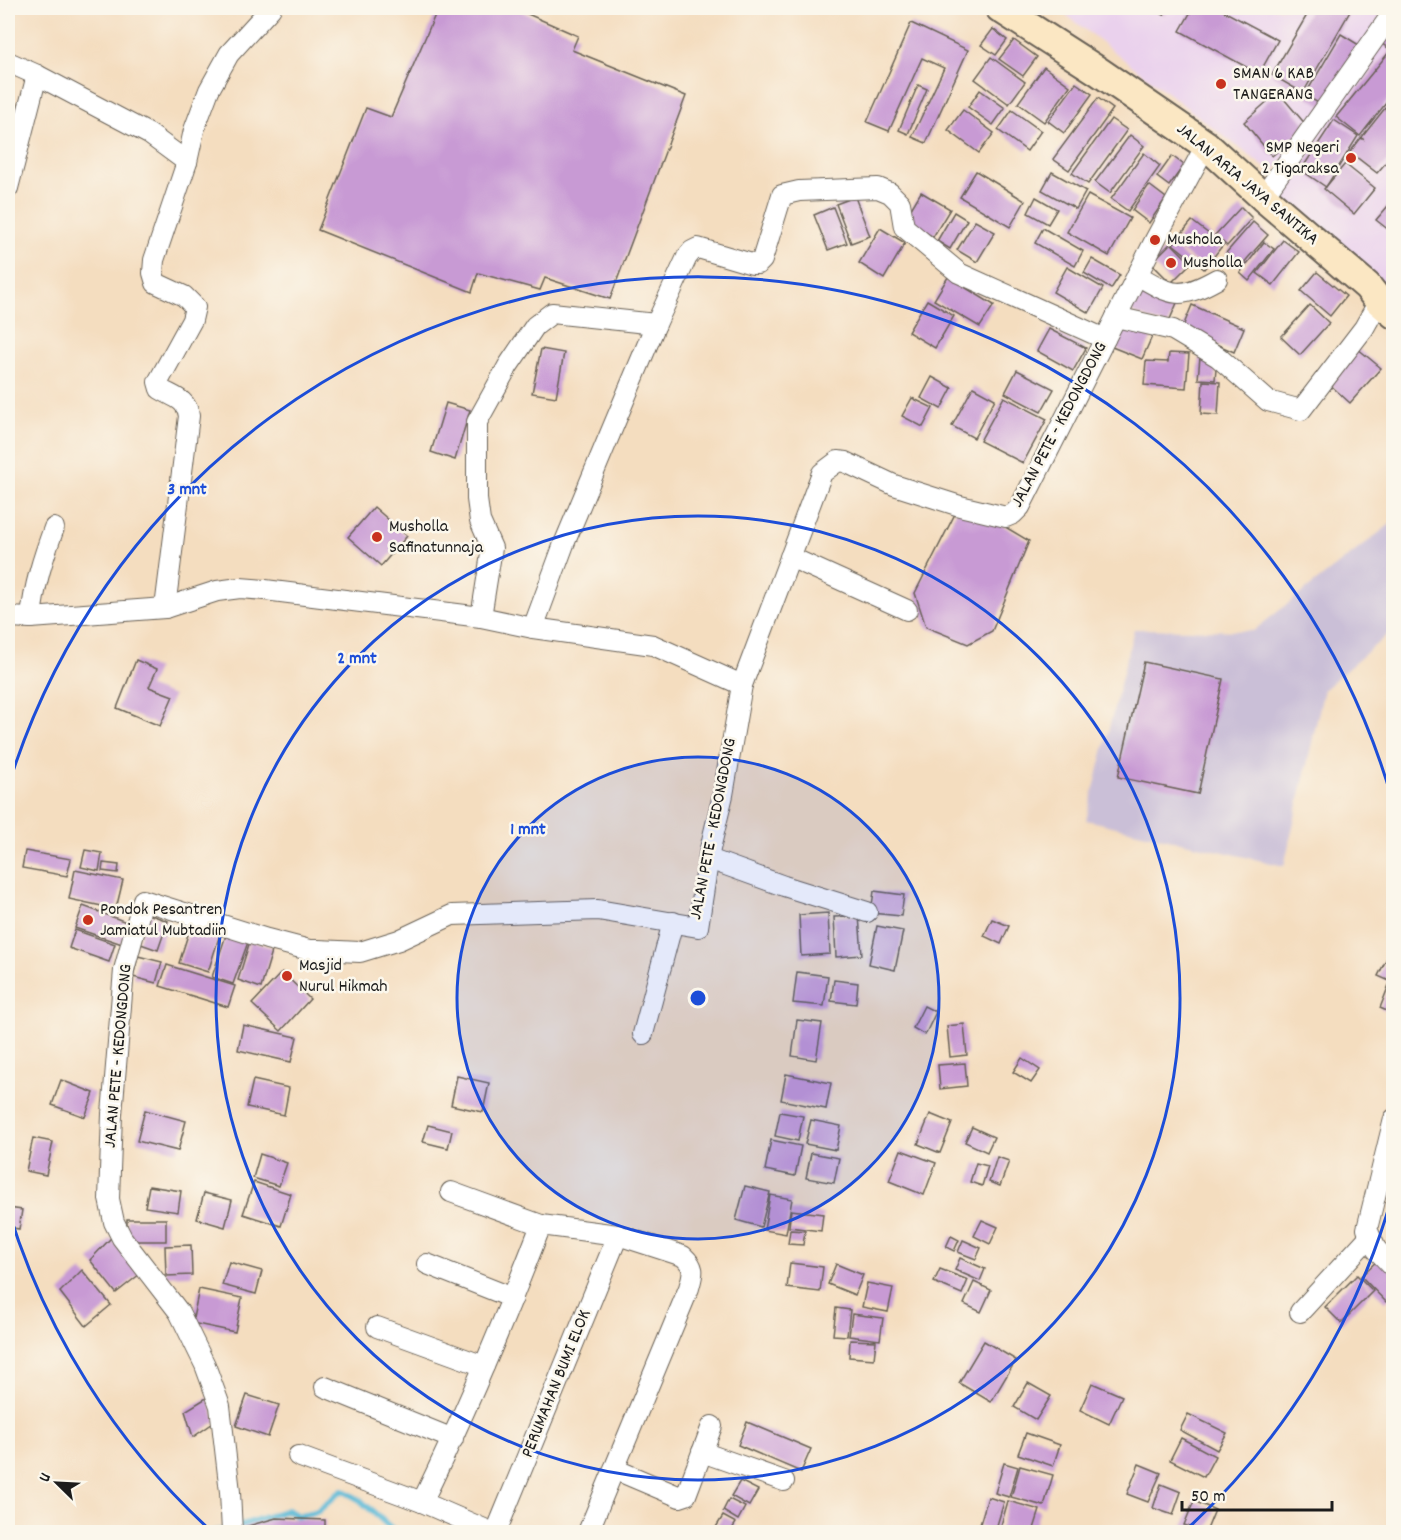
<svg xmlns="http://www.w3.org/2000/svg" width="1401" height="1540" font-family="Dekko,sans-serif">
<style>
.built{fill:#ead1ed;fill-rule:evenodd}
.industrial{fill:#cabfd7}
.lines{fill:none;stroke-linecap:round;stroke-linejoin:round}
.stream{stroke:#57b8d6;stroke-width:6}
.building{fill:#c89ad4}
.street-casing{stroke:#686055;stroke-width:22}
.secondary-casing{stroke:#686055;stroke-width:32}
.street{stroke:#fff;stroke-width:20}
.secondary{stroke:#fbe7c3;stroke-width:28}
.ring{fill:none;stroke:#1d4ed8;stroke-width:3}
.poi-dot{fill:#c8321e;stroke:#fbf7ec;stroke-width:2}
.labels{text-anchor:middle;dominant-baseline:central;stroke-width:5;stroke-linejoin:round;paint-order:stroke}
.poi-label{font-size:18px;fill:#1c1c1c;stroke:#fbf7ec;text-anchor:start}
.street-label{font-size:18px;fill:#1c1c1c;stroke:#fbf7ec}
.centre{fill:#1d4ed8;stroke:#fbf7ec;stroke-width:3}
.ring-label{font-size:18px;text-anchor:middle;font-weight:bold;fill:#1d4ed8;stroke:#fbf7ec;stroke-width:5;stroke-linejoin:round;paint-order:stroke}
</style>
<rect width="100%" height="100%" fill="#fbf7ec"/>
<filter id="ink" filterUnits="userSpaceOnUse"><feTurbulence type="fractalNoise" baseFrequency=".0167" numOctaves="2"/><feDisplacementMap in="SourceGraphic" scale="12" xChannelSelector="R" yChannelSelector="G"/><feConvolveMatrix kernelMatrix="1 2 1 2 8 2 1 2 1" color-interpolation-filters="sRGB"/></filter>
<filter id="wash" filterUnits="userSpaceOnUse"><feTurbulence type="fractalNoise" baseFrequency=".008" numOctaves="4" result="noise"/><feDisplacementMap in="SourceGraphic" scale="24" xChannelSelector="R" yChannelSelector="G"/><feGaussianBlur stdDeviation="1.35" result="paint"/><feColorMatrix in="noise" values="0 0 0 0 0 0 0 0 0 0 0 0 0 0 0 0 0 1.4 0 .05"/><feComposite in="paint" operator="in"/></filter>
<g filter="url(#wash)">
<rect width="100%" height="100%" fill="#f4ddbf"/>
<g class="built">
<path d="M1057,8h94l13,7 4,-7h25l-13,23 79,43 18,-34 -59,-32h93l-39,67 31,18 49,-85h34l-61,104 -53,61zM1340,35l19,10 -36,61 -18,-11zM1278,92l29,34 -35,30 -28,-34z"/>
<path d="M1382,43l11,9v2l-4,-3 -53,66 57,-24v4l-43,55 27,21 16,-20v46l-16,21 16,14 1,51 -3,2 2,2v13l-121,-111zM1334,120l24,16 -33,50 -24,-16zM1345,164l30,24 -22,25 -29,-24z"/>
</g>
<polygon class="industrial" points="1393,522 1393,630 1324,689 1284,866 1086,820 1134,629 1253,631"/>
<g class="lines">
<g class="stream">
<polyline points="242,1525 287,1510 298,1516 318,1511 342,1490 360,1500 392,1529 401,1532"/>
<polyline points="215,1532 230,1529"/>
</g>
</g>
<g id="blocks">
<g class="building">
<polygon points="438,8 514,8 578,36 572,50 686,96 610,299 545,278 540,290 478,273 472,292 318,230 366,108 391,117"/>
<polygon points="1151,8 1168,8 1164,15"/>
<polygon points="1193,8 1218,8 1278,40 1259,74 1180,31"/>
<polygon points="1311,8 1352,8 1303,93 1272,75"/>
<polygon points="911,23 968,50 926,143 912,137 944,68 922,58 889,131 867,122"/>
<polygon points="1394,26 1394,52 1381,43"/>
<polygon points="993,29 1007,40 996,55 981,45"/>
<polygon points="1341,34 1359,45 1323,106 1305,95"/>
<polygon points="1014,40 1037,57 1023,76 999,59"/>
<polygon points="1390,51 1394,54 1394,93 1360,136 1336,117"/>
<polygon points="991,57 1025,82 1009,104 975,79"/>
<polygon points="1044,67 1070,86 1044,122 1018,103"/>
<polygon points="1076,83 1092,94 1064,133 1048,121"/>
<polygon points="918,85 927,89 908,134 899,130"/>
<polygon points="980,90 1005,108 993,125 968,107"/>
<polygon points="1278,92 1307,126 1272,156 1244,122"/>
<polygon points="1394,97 1394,153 1377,173 1350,152 1361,138 1363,139 1362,137"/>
<polygon points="1098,98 1113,109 1069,170 1053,159"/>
<polygon points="963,110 994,133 979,153 948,130"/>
<polygon points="1012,110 1041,131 1027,151 998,130"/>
<polygon points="1111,119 1127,130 1088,184 1072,173"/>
<polygon points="1334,120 1358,136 1326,187 1301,170"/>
<polygon points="1130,135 1144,146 1110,193 1095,182"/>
<polygon points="1144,153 1160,166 1128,211 1111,199"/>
<polygon points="1172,156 1184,165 1169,186 1157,177"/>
<polygon points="1345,164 1375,188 1354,214 1324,189"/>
<polygon points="976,171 1025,201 1010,227 960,197"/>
<polygon points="1052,172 1086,191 1076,209 1042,190"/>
<polygon points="1149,185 1166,198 1149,223 1132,210"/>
<polygon points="921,192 950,209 933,237 905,219"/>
<polygon points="1088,195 1130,218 1109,256 1067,232"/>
<polygon points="855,197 870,236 851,243 836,204"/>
<polygon points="1036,197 1057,209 1048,224 1028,213"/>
<polygon points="1394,199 1394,234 1376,220"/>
<polygon points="833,207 847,243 828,250 814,215"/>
<polygon points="1241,207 1252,218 1227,246 1215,235"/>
<polygon points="954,212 967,220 950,249 937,241"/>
<polygon points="975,221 995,232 977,262 957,250"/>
<polygon points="1192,221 1223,245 1204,269 1173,244"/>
<polygon points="1253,222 1268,235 1241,266 1226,253"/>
<polygon points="880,228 905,243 884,279 859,263"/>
<polygon points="1043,228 1083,251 1075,266 1035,243"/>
<polygon points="1283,240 1299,252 1273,285 1257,273"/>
<polygon points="1264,242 1274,249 1249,281 1240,273"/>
<polygon points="1171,243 1191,263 1171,283 1151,263"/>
<polygon points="1092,259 1120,275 1111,289 1084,273"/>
<polygon points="1067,267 1103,288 1089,313 1053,292"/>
<polygon points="1317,272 1346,296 1330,316 1301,291"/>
<polygon points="948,277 994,305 980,327 934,300"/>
<polygon points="1135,286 1177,303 1167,326 1126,310"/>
<polygon points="927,300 954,316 935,348 908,332"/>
<polygon points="1192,305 1244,328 1234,352 1182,329"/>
<polygon points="1310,305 1329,323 1300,355 1281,337"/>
<polygon points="1123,320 1154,332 1142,359 1112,347"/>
<polygon points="1049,329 1086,348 1073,371 1037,351"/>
<polygon points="1357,348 1381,368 1350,403 1327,382"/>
<polygon points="541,349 564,353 556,397 532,393"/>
<polygon points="1169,353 1189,354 1186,388 1144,385 1146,361 1168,362"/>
<polygon points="1200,357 1217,358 1215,380 1198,379"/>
<polygon points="1017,370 1054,389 1041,412 1005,393"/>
<polygon points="932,377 952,388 941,409 921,398"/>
<polygon points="1203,381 1220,382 1218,415 1201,414"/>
<polygon points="973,387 995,399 974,438 952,426"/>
<polygon points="1004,397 1047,419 1023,463 980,441"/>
<polygon points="912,398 933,408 923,427 902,416"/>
<polygon points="446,403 470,410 455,460 431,452"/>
<polygon points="374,507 407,536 381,566 348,537"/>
<polygon points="957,510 1002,525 1029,541 992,631 968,644 926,627 915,593"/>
<polygon points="136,660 157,669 149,687 173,696 160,726 117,708"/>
<polygon points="1144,662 1223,679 1198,794 1118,777"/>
<polygon points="85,850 102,853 99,871 81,867"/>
<polygon points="25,851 71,859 67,876 22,868"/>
<polygon points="103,863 119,865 118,873 102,871"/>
<polygon points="75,870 123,880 116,909 69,899"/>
<polygon points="874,891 904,895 901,916 871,913"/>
<polygon points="83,906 129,923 122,944 75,928"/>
<polygon points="828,913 830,954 801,956 799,915"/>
<polygon points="148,914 168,921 158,950 138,943"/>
<polygon points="859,916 862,955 836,957 834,917"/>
<polygon points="992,919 1009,926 1001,944 984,936"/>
<polygon points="191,925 220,934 208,972 179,963"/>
<polygon points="877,926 903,931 895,970 869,964"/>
<polygon points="75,930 115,944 109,962 69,948"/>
<polygon points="226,935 248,942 233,984 212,977"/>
<polygon points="250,941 273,948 261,988 238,980"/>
<polygon points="138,956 162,962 156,983 133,977"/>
<polygon points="1388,956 1394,958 1394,983 1378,976"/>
<polygon points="167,965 235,986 228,1007 160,986"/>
<polygon points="282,972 310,999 281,1031 252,1004"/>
<polygon points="797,972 828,976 824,1006 793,1003"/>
<polygon points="834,980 858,983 856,1004 831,1001"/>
<polygon points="1389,985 1394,987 1394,1014 1380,1008"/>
<polygon points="924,1006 936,1012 925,1035 913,1028"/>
<polygon points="797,1020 822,1023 816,1060 792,1056"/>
<polygon points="964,1024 967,1055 950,1057 947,1026"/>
<polygon points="243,1025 297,1037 291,1062 238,1050"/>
<polygon points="1022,1058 1040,1070 1031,1083 1013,1072"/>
<polygon points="965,1063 967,1086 940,1089 938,1065"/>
<polygon points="786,1074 831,1083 826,1109 781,1100"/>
<polygon points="457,1076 489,1083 483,1112 451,1105"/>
<polygon points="61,1080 94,1093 85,1117 52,1105"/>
<polygon points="253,1080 289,1088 284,1115 247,1107"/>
<polygon points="145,1110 186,1121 178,1151 137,1141"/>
<polygon points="780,1112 803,1116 798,1141 775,1136"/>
<polygon points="930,1114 952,1123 940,1153 918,1144"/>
<polygon points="811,1120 841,1126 836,1150 805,1144"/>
<polygon points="428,1125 452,1131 448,1148 423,1142"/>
<polygon points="972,1127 994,1137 987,1152 965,1142"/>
<polygon points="33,1138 53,1142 46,1175 26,1171"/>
<polygon points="771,1140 801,1146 795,1176 765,1170"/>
<polygon points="901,1150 936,1163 924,1195 889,1181"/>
<polygon points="811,1153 839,1158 834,1183 806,1178"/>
<polygon points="260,1154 287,1163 279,1186 253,1178"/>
<polygon points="997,1157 1009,1161 1000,1186 989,1182"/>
<polygon points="976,1163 988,1166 982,1186 970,1182"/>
<polygon points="254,1182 291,1194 281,1226 243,1214"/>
<polygon points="149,1186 181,1191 178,1212 145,1207"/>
<polygon points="745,1186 770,1192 761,1227 736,1220"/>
<polygon points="204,1193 232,1200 225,1227 197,1219"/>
<polygon points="770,1195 792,1199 786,1234 764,1230"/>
<polygon points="8,1208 22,1210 19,1229 8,1227"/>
<polygon points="791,1210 823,1214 821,1231 789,1227"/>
<rect x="127" y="1219" width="39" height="22"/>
<polygon points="982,1220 998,1227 990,1244 974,1236"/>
<polygon points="790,1230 805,1231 803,1245 788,1244"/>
<polygon points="951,1236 959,1240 954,1251 946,1247"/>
<polygon points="111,1238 140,1274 116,1293 90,1260"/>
<polygon points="963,1240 981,1248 976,1259 958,1252"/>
<polygon points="191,1245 192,1275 166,1276 165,1246"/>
<polygon points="960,1258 985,1269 980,1281 955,1270"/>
<polygon points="1380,1258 1394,1274 1394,1294 1386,1302 1361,1276"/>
<polygon points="229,1262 262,1271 256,1294 222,1285"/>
<polygon points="790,1263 823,1267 820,1292 787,1288"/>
<polygon points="836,1264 863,1275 855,1295 828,1284"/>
<polygon points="940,1269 968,1280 962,1294 934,1282"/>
<polygon points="82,1270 111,1305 86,1326 60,1292"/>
<polygon points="1357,1275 1373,1291 1341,1323 1325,1307"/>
<polygon points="974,1282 991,1290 981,1312 964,1304"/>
<polygon points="867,1283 893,1288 888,1312 862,1307"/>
<polygon points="199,1289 242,1298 235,1332 192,1323"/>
<polygon points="836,1308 850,1310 847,1336 833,1335"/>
<polygon points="852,1314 883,1318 880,1340 849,1336"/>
<polygon points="850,1340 876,1341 874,1359 849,1357"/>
<polygon points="984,1341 1016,1360 991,1402 959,1383"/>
<polygon points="1028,1383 1051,1396 1036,1420 1014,1407"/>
<polygon points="1092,1383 1122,1396 1109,1424 1080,1410"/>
<polygon points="247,1395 279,1405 268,1437 236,1426"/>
<polygon points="208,1397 216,1421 193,1437 185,1411"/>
<polygon points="1188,1414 1227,1433 1217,1450 1180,1430"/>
<polygon points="747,1422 811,1449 801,1472 738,1445"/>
<polygon points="1026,1433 1060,1445 1053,1466 1018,1454"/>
<polygon points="1181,1438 1215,1456 1204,1477 1170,1460"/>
<polygon points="1004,1463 1018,1467 1009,1497 995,1493"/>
<polygon points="1139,1464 1161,1473 1148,1502 1127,1494"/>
<polygon points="1020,1466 1053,1475 1044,1506 1011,1497"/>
<polygon points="740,1481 758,1490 749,1506 731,1496"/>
<polygon points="1161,1484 1181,1492 1173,1515 1153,1508"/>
<polygon points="988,1497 1004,1502 995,1532 979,1527"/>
<polygon points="729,1499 745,1507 738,1520 723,1511"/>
<polygon points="1008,1501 1040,1510 1033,1532 999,1532"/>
<polygon points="1194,1501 1215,1510 1206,1532 1184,1525"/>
<polygon points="723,1516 736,1523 730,1532 713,1532"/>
<polygon points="276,1518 325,1520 325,1532 241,1532 241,1528"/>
</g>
</g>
</g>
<g filter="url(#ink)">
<use href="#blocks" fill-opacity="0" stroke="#686055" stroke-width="1.5"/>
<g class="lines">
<g class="street-casing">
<g id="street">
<polyline points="8,62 37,75 149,134 187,162"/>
<polyline points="8,188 37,75"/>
<polyline points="1263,197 1394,11"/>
<path d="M1137,275c36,21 42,25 80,4"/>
<polyline points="1116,317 1173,330 1218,357 1268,401 1301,410 1364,328 1379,301"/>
<polyline points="790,557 907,610"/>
<path d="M165,608l24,-192c-2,-17 -16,-19 -29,-27l-2,-7 34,-62 3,-13 -11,-11 -28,-13 -3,-10 1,-13 33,-98 7,-32 15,-40 20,-36 42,-46"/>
<polyline points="8,617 31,618 165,608 217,591 240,588 265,590 481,617 533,628 653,645 742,685"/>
<polyline points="481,617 492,548 480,521 477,499 477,422 508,366 535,326 552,313 656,324"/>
<path d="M31,618c3,-32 12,-60 23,-90"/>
<polyline points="533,628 564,544 656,324 687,257 692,251 698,248 752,264 758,264 762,260 782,195 799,191 878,188 890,193 900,203 904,227 959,273 1105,339"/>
<polyline points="709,859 784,886 867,912"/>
<polyline points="643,1034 673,922"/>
<polyline points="1394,1119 1367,1229 1376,1249 1394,1268"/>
<polyline points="451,1192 541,1225"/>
<polyline points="427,1264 513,1298"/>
<polyline points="1300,1312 1369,1237"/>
<polyline points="377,1327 484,1366"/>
<polyline points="325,1387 453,1439"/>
<polyline points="702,1452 784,1481"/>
<polyline points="298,1456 422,1502"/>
<polyline points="614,1469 680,1497 686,1495 712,1426"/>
<polyline points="232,1532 230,1492 220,1406 205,1365 179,1312 122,1238 114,1222 109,1199 112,1114 124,970 143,900 267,939 309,950 318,950 360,952 399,940 452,915 598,910 698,927 710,849 723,795 742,685 822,473 838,461 845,462 894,485 960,506 1006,517 1013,514 1020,507 1155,240 1206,145"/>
<path d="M491,1532l-69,-30c44,-90 83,-183 119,-277l77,10 65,21c13,12 10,17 6,32l-101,244"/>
<polyline points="496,1532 618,1235"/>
</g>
</g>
<g class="secondary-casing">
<polyline id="secondary" points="1000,8 1098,71 1206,145 1263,197 1367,286 1379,301 1394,314"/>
</g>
<use href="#street" class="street"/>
<use href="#secondary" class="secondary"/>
</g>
</g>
<circle cx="698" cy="998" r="241" fill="#1d4ed8" fill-opacity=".12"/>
<g class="ring">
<circle cx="698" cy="998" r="241"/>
<circle cx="698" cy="998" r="482"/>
<path d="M1392 1197A722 722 0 0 1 1186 1530M210 1530A722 722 0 0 1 8 1209M8 787A722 722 0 0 1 1392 799"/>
</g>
<g class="poi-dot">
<circle cx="1221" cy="84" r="6"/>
<circle cx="1351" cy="158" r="6"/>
<circle cx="1155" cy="240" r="6"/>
<circle cx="1171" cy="263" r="6"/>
<circle cx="377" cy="537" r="6"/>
<circle cx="88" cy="920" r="6"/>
<circle cx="287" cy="976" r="6"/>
</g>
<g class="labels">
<g class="poi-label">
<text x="1233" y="74">SMAN 6 KAB<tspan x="1233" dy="21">TANGERANG</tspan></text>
<text x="1339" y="148" text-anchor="end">SMP Negeri<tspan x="1339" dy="21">2 Tigaraksa</tspan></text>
<text x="1167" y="240">Mushola</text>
<text x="1183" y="263">Musholla</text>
<text x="389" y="527">Musholla<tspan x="389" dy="21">Safinatunnaja</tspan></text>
<text x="100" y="910">Pondok Pesantren<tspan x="100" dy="21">Jamiatul Mubtadiin</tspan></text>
<text x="299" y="966">Masjid<tspan x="299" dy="21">Nurul Hikmah</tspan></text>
</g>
<g class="street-label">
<text transform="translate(1247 185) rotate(40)">JALAN ARIA JAYA SANTIKA</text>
<text transform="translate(1060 425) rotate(-62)">JALAN PETE - KEDONGDONG</text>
<text transform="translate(714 829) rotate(-79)">JALAN PETE - KEDONGDONG</text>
<text transform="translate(119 1056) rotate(-85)">JALAN PETE - KEDONGDONG</text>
<text transform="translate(557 1384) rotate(-68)">PERUMAHAN BUMI ELOK</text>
</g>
</g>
<circle cx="698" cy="998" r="9" class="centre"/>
<g class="ring-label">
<text x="187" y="494">3 mnt</text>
<text x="357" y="663">2 mnt</text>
<text x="528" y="834">1 mnt</text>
</g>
<rect width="1401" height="1540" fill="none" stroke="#fbf7ec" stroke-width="30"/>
<g transform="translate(57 1483) rotate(294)" stroke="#fbf7ec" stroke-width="4.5" paint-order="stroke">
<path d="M0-4.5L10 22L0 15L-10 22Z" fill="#1c1c1c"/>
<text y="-9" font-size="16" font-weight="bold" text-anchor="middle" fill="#1c1c1c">U</text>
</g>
<path d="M1182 1501v9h150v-9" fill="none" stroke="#1c1c1c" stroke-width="3"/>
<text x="1191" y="1501" font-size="18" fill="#1c1c1c" stroke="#fbf7ec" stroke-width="4.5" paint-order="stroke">50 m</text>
</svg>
